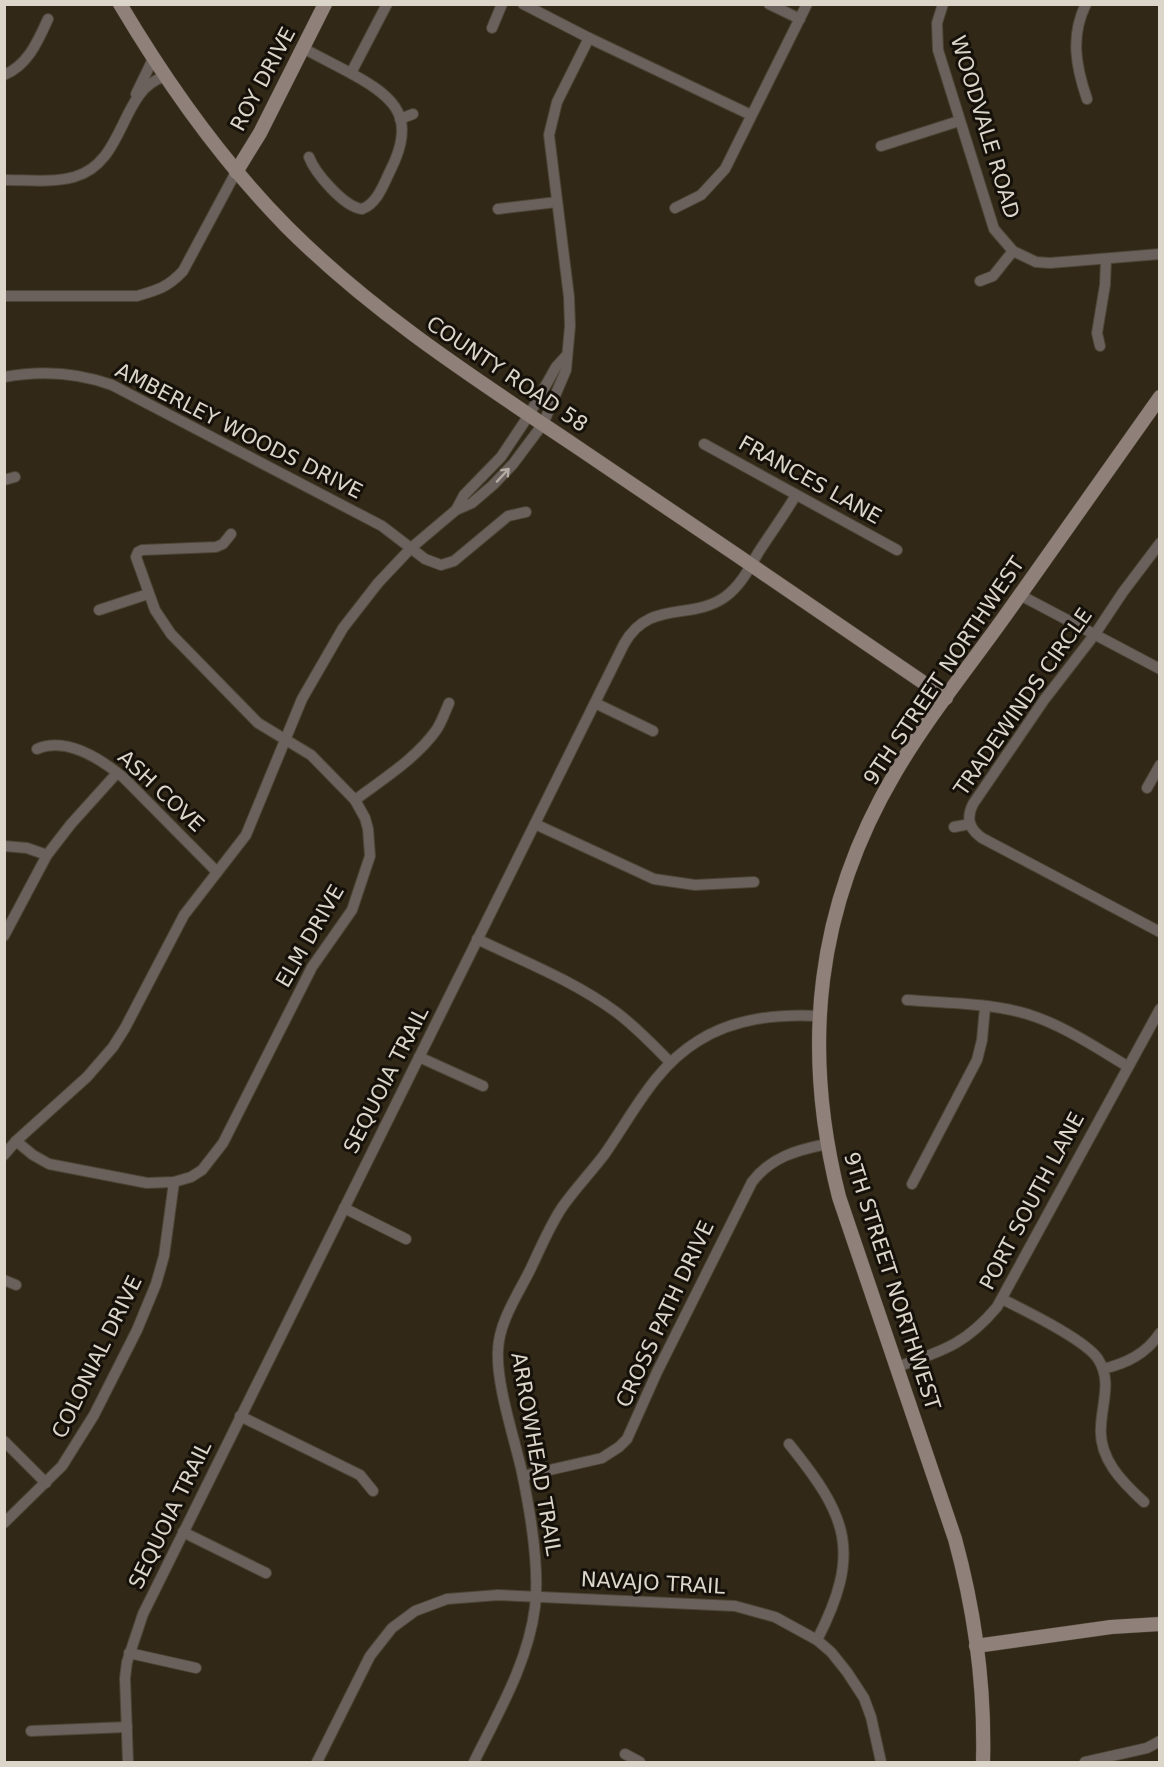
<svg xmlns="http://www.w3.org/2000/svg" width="1164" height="1767" font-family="'DejaVu Sans',sans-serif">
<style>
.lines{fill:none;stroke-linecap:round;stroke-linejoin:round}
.street-casing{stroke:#4c4434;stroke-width:12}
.secondary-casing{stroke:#4c4434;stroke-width:15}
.street{stroke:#6a615d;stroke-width:10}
.secondary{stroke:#8f8079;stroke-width:14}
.oneway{stroke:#b3aca4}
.labels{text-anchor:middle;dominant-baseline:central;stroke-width:6;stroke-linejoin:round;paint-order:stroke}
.street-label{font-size:21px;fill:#dbd5ca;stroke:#15110a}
</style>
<rect width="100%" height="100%" fill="#312817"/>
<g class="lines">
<g class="street-casing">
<g id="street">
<polyline points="523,4 589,38 751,115"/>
<polyline points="769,4 800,19"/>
<polyline points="943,4 937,23 938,50 994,229 1013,251 1036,262 1050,263 1160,254"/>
<path d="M1086,4c-16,32 -10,63 1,95"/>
<polyline points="492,28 502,4"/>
<path d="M303,48c16,9 33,17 49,26 45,24 64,45 39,95 -7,14 -13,34 -29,40 -18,-2 -47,-36 -53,-52"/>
<polyline points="351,73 387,4"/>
<path d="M4,75c24,-10 34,-34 44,-56"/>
<polyline points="136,94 153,59"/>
<polyline points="400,119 413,114"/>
<polyline points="881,146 959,121"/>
<path d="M4,180c23,0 48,3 70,-3 52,-14 46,-88 90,-100"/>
<polyline points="675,208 701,195 725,169 807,4"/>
<polyline points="498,209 557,202"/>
<polyline points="980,281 993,276 1013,251"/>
<path d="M4,296h133c21,-6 31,-9 46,-25l53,-99"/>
<polyline points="1100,346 1097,333 1105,285 1106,259"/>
<path d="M4,377c38,-7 72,-5 108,8l270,141 43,33 16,6 13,-4 54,-45 18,-4"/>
<polyline points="704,444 897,550"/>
<polyline points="4,480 15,477"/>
<polyline points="456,510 464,495 501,457 529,415 556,367 567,355"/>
<path d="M1160,543l-37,49 -28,42 -51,66 -71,104c-7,14 -4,25 9,34l178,94"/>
<polyline points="1020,595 1160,669"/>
<polyline points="99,610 148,594"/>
<polyline points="595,703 653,731"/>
<path d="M37,749c30,-13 64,10 87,29l93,94"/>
<polyline points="1147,788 1160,765"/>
<path d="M355,800c28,-21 62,-42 82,-71 5,-8 8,-17 12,-26"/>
<polyline points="535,824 654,879 695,885 754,882"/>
<polyline points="954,827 970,824"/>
<polyline points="4,846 27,848 47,855"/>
<polyline points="4,936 47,855 71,824 117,773"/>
<path d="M477,939c46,22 97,42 139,73 19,14 37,33 54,50"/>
<path d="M907,1000c39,3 82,3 120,14 36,11 68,33 100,52"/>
<polyline points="419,1057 483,1086"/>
<polyline points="16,1141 33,1155 49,1164 147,1183 174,1182 191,1177 202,1170 223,1143 312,967 352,910 370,856 368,829 365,818 355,800 311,755 258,723 171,634 155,610 136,557 138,552 142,550 216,547 223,544 231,534"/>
<polyline points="4,1155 16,1141 87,1077 113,1047 125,1028 184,915 246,835 302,699 343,628 378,583 411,548 456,510 472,503 493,485 513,464 543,424 566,370 570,326 569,297 549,135 557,102 589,38"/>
<polyline points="912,1184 977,1060 982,1040 985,1007"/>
<polyline points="344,1208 406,1239"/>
<polyline points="4,1280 16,1285"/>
<path d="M1002,1299c22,11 84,41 96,60 14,21 4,44 3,67 -3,32 21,56 43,76"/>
<path d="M897,1367c45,-16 68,-22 100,-60l163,-298"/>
<path d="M1103,1369c24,-6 43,-15 57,-36"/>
<polyline points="240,1416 360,1475 373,1491"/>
<polyline points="4,1441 46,1483"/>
<path d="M789,1444c59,73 73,108 28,196"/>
<path d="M523,1476l79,-18 17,-11 8,-8 30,-67 95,-190c19,-25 45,-32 75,-38"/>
<polyline points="4,1523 62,1466 94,1415 137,1330 156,1284 164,1256 174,1182"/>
<polyline points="183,1532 266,1573"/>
<polyline points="129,1653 196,1668"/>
<polyline points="31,1731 127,1727"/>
<polyline points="625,1754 640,1762"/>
<path d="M128,1762l-3,-84 2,-16 16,-48 481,-970c25,-45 67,-23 101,-47 16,-12 24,-28 33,-44 13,-20 26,-38 38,-58"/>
<polyline points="317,1762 370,1656 392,1628 415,1611 447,1599 498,1595 735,1606 775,1617 817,1640 831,1652 847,1672 864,1698 871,1717 881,1762"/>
<path d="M474,1762c24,-49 54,-99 61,-155 5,-42 -5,-97 -14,-139 -8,-34 -25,-85 -23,-118 1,-29 21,-57 33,-82 10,-21 19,-43 32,-62 13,-18 28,-34 41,-51 29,-41 50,-87 94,-114 36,-23 79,-27 121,-25"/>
<polyline points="1085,1762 1147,1748 1160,1741"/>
</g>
</g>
<g class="secondary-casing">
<g id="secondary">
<path d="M120,4c48,81 101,156 167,223 86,86 187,151 287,218 124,84 249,168 372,253"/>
<polyline points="236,172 260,133 325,4"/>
<polyline points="976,1646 1111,1627 1160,1624"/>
<path d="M983,1762c2,-75 -8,-150 -28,-223l-116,-342c-38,-150 -23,-290 56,-424 34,-58 77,-110 115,-164 50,-70 100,-141 150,-212"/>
</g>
</g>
<use href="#street" class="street"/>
<use href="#secondary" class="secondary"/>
</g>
<defs><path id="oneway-shaft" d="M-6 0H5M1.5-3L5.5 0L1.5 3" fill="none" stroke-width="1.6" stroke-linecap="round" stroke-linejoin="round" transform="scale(1.5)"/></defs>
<use class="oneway" href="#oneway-shaft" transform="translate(503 475) rotate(-47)"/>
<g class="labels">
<g class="street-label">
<text transform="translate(263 79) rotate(-62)">ROY DRIVE</text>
<text transform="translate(985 127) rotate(73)">WOODVALE ROAD</text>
<text transform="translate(507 374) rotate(34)">COUNTY ROAD 58</text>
<text transform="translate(239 431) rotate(27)">AMBERLEY WOODS DRIVE</text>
<text transform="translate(810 480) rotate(29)">FRANCES LANE</text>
<text transform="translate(944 671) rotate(-56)">9TH STREET NORTHWEST</text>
<text transform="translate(1023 702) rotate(-55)">TRADEWINDS CIRCLE</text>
<text transform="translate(161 791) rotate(43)">ASH COVE</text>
<text transform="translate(310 936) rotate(-60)">ELM DRIVE</text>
<text transform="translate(386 1080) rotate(-63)">SEQUOIA TRAIL</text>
<text transform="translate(1032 1201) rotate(-62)">PORT SOUTH LANE</text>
<text transform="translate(892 1281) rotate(72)">9TH STREET NORTHWEST</text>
<text transform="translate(665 1314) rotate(-65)">CROSS PATH DRIVE</text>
<text transform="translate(97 1357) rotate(-64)">COLONIAL DRIVE</text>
<text transform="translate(536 1454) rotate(80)">ARROWHEAD TRAIL</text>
<text transform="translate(170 1515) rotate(-64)">SEQUOIA TRAIL</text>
<text transform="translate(653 1583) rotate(3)">NAVAJO TRAIL</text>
</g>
</g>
<rect width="1164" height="1767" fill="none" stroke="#dbd5ca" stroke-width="12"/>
</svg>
